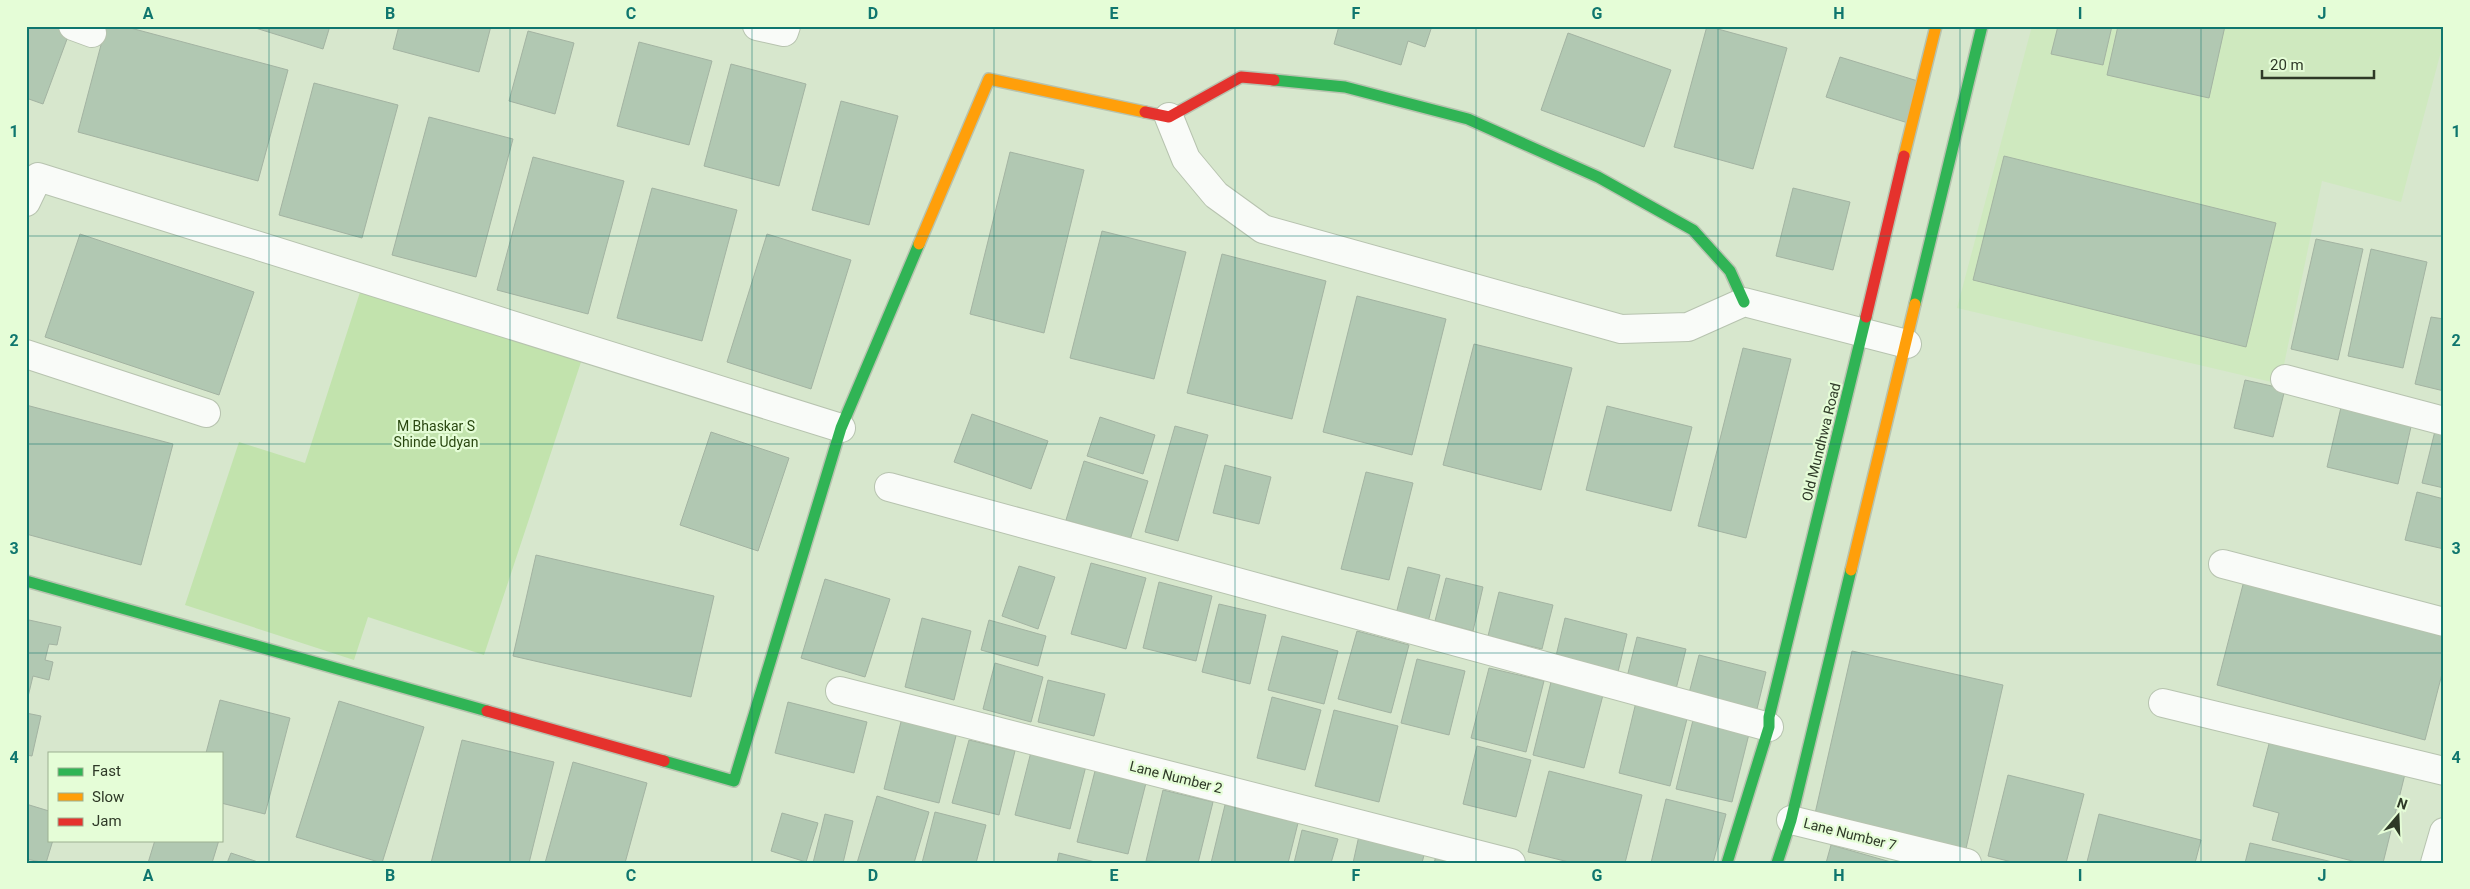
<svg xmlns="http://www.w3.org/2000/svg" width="2470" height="889" font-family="Roboto,sans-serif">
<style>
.built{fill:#cfe9bf}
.green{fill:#c2e3ad}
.building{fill:#b1c8b2;stroke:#a3b3a2}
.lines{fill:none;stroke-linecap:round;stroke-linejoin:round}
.street-casing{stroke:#b7c3af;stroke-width:30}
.fast-casing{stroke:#b7c3af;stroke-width:14}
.slow-casing{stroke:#b7c3af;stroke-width:14}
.jam-casing{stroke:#b7c3af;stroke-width:14}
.street{stroke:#f9fbf8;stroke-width:28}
.fast{stroke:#30b455;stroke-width:11}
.slow{stroke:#ff9f0a;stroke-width:11}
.jam{stroke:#e5322d;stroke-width:11}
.grid{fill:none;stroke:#0f766e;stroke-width:1;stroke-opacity:0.55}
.labels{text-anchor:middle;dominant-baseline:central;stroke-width:4.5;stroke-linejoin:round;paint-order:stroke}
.park-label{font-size:14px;fill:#294710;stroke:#e5fdd7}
.street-label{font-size:14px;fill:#2e3927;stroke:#e5fdd7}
.neatline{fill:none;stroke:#0f766e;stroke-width:2}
.grid-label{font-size:16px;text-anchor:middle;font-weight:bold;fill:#0f766e}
</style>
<rect width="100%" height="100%" fill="#d7e7cd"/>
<polygon class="built" points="2032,26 2444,26 2444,40 2401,202 2322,181 2280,384 1957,308"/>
<polygon class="green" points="362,286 582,359 484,655 368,617 354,660 185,605 239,442 305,463"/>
<g class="building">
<polygon points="26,26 55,26 70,31 43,104 26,98"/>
<polygon points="106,26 123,26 288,70 258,181 78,132"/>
<polygon points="249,26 330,26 323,49"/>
<polygon points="399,26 491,26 479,72 393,49"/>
<polygon points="1339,26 1432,26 1425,47 1408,41 1401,65 1334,44"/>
<polygon points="1707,26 1787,48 1753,169 1674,147"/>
<polygon points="2058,26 2112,26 2103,65 2051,54"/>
<polygon points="2118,26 2225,26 2209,98 2107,75"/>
<polygon points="528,31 574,43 555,114 509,101"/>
<polygon points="1568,33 1671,70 1644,147 1541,110"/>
<polygon points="639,42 712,61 689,145 617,126"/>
<polygon points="1840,57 1921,82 1908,123 1826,97"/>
<polygon points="731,64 806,84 779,186 704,166"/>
<polygon points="314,83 398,105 362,238 279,215"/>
<polygon points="841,101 898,116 869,225 812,210"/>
<polygon points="429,117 513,139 476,277 392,255"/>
<polygon points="1010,152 1084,170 1044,333 970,314"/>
<polygon points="2004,156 2276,223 2246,347 1973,280"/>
<polygon points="533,157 624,181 588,314 497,290"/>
<polygon points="652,188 737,210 702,341 617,318"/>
<polygon points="1793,188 1850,202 1833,270 1776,256"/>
<polygon points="1102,231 1186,252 1154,379 1070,358"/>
<polygon points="80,234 254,292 219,395 45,337"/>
<polygon points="767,234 851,260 811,389 727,362"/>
<polygon points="2316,239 2363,249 2338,360 2291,349"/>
<polygon points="2371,249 2427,262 2403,368 2348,356"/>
<polygon points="1222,254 1326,281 1292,419 1187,393"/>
<polygon points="1357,296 1446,319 1412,455 1323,432"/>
<polygon points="2431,317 2444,319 2444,391 2415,384"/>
<polygon points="1474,344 1572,368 1541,490 1443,465"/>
<polygon points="1743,348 1791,359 1746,538 1698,526"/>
<polygon points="2245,380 2285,389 2273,437 2234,428"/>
<polygon points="2342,403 2413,418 2398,484 2327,467"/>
<polygon points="26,405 173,444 141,565 26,534"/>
<polygon points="1607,406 1692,427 1671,511 1586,490"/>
<polygon points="972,414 1048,441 1031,489 954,462"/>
<polygon points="1100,417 1155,435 1143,474 1087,456"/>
<polygon points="1175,426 1208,435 1178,541 1145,532"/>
<polygon points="2435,431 2444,433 2444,488 2422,483"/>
<polygon points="711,432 789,458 758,551 680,525"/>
<polygon points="1084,461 1148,481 1130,540 1066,520"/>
<polygon points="1225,465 1271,477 1259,524 1213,513"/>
<polygon points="1366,472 1413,483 1389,580 1341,569"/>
<polygon points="2417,492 2444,499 2444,549 2405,540"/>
<polygon points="536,555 714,596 691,697 513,656"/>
<polygon points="1091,563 1146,578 1126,649 1071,634"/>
<polygon points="1019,566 1055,577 1038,629 1002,616"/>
<polygon points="1408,567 1440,575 1427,626 1395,618"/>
<polygon points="2246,573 2444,625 2444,666 2425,740 2217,685"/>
<polygon points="1446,578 1483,587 1473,631 1435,621"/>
<polygon points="825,579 890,599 865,677 801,658"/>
<polygon points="1159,582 1212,596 1196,661 1143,648"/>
<polygon points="1499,592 1553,605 1542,649 1488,636"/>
<polygon points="1219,604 1266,615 1250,684 1202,672"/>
<polygon points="922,618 971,631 954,700 905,687"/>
<polygon points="1565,618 1627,634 1618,672 1556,656"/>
<polygon points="29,620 61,627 57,645 49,644 45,660 53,662 49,680 33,676 26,705 26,631"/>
<polygon points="989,620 1046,636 1038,666 981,650"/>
<polygon points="1357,631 1409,645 1391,713 1338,699"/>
<polygon points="1282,636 1338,651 1324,704 1268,690"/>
<polygon points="1637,637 1686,649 1676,689 1627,677"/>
<polygon points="1852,651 2003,685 1965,853 1814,818"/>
<polygon points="1699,655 1766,672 1756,713 1688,697"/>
<polygon points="1417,659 1465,671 1449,735 1401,723"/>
<polygon points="995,663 1043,677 1031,722 983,709"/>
<polygon points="1489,668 1544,681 1526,752 1471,738"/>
<polygon points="1048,680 1105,694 1094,736 1038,722"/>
<polygon points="1551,682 1603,695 1584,768 1533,755"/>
<polygon points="1272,697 1321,710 1305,770 1257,758"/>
<polygon points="1637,698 1689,711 1670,786 1619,773"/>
<polygon points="220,700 290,718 265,814 221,803 221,753 206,753"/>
<polygon points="339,701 424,727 382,863 296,837"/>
<polygon points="788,702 867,722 854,773 775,753"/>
<polygon points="1334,710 1398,726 1379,802 1315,786"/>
<polygon points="26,713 41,716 32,756 26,755"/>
<polygon points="903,714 958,728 939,803 884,789"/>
<polygon points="1694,716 1750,730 1732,802 1676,789"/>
<polygon points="462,740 554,762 529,863 431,863"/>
<polygon points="969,740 1015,751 999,815 952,803"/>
<polygon points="2270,740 2405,774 2383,863 2360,863 2272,840 2279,813 2253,806"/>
<polygon points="1477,746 1531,760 1516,817 1463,804"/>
<polygon points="1032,748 1087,762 1070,829 1015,815"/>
<polygon points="573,762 647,783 625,863 545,863"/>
<polygon points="1096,767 1147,779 1128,854 1077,842"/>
<polygon points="1549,771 1642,795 1625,863 1573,863 1528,852"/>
<polygon points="2008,775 2084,794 2066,863 2016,863 1988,856"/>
<polygon points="1163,790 1213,802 1198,863 1146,861"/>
<polygon points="877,796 929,812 914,863 857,863"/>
<polygon points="1666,799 1726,814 1713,863 1651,863"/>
<polygon points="26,804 49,811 49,840 53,840 46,863 26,859"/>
<polygon points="1225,805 1298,823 1288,863 1211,863"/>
<polygon points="935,812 986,825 976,863 922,863"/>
<polygon points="782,813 818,823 806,862 771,851"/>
<polygon points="825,814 853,821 843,863 813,863"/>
<polygon points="2099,814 2201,840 2195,863 2087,862"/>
<polygon points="1302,830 1338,839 1331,863 1294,863"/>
<polygon points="1360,831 1426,847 1422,863 1353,863"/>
<polygon points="155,840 219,840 212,863 148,863"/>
<polygon points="2250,843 2337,863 2245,863"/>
<polygon points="1831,845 1891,862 1891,863 1826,863"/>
<polygon points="231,853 261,863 227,863"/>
<polygon points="1059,853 1099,863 1057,863"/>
<polygon points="1437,853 1475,863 1434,863"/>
</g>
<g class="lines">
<g class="street-casing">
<g id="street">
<polyline points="73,26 92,33"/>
<polyline points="757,26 784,32 786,26"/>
<polyline points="1169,117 1186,159 1216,195 1263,229 1621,329 1688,327 1744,302 1907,344"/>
<polyline points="26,202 38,177 841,428"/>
<polyline points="26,354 206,413"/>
<polyline points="2285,379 2444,421"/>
<polyline points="889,487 1769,727"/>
<polyline points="2223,564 2444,622"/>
<polyline points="840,691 1511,863"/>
<polyline points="2163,703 2444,771"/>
<polyline points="1791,820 1967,863"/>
<polyline points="2435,863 2444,832"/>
</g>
</g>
<g class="fast-casing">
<g id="fast">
<polyline points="1274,80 1345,87 1468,119 1598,177 1693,230 1730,271 1744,302"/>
<polyline points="1915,304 1982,26"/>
<polyline points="26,581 487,711"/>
<polyline points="664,761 734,781 841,428 919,244"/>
<polyline points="1727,863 1769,727 1769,717 1866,317"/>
<polyline points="1777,863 1791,820 1851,570"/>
</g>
</g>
<g class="slow-casing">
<g id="slow">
<polyline points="1904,156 1936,26"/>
<polyline points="919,244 989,79 1145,112"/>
<polyline points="1851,570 1915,304"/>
</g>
</g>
<g class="jam-casing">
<g id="jam">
<polyline points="1145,112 1169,117 1241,77 1274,80"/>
<polyline points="1866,317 1904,156"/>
<polyline points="487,711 664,761"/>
</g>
</g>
<use href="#street" class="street"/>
<use href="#fast" class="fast"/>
<use href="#slow" class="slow"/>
<use href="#jam" class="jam"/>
</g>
<path class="grid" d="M269,26v837M510,26v837M752,26v837M994,26v837M1235,26v837M1476,26v837M1718,26v837M1960,26v837M2201,26v837M26,236h2418M26,444h2418M26,653h2418"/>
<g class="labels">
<g class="park-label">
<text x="436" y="426">M Bhaskar S<tspan x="436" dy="16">Shinde Udyan</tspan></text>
</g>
<g class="street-label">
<text transform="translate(1821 442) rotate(-76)">Old Mundhwa Road</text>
<text transform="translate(1176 777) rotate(14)">Lane Number 2</text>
<text transform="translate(1850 834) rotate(14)">Lane Number 7</text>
</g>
</g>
<rect width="2470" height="889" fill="none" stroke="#e5fdd7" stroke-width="55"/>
<rect x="48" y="752" width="175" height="90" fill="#e5fdd7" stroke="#9caf91"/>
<rect x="58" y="768" width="25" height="8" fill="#30b455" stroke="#9caf91"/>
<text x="92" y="776" font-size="15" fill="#2e3927">Fast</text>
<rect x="58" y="793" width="25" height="8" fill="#ff9f0a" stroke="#9caf91"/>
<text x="92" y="802" font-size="15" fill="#2e3927">Slow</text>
<rect x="58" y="818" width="25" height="8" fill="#e5322d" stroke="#9caf91"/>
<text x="92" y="826" font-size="15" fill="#2e3927">Jam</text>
<g transform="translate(2398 816) rotate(19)" stroke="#e5fdd7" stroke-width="4" paint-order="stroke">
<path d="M0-4L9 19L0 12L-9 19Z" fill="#2e3927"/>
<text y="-8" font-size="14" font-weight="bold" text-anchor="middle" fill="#2e3927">N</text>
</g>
<path d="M2262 70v8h112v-8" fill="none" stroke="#2e3927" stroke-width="2.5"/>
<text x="2270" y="70" font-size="15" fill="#2e3927" stroke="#e5fdd7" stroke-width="4" paint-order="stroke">20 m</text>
<rect x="28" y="28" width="2414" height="834" class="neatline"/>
<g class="grid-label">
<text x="148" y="19">A</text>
<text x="390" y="19">B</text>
<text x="631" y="19">C</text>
<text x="873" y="19">D</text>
<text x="1114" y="19">E</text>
<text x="1356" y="19">F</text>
<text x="1597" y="19">G</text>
<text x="1839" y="19">H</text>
<text x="2080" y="19">I</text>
<text x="2322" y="19">J</text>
<text x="14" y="137">1</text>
<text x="2456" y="137">1</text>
<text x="14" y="346">2</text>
<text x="2456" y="346">2</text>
<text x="14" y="554">3</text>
<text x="2456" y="554">3</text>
<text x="14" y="763">4</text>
<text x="2456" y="763">4</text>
<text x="148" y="881">A</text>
<text x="390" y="881">B</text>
<text x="631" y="881">C</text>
<text x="873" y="881">D</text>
<text x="1114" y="881">E</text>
<text x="1356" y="881">F</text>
<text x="1597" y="881">G</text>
<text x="1839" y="881">H</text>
<text x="2080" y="881">I</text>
<text x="2322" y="881">J</text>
</g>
</svg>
